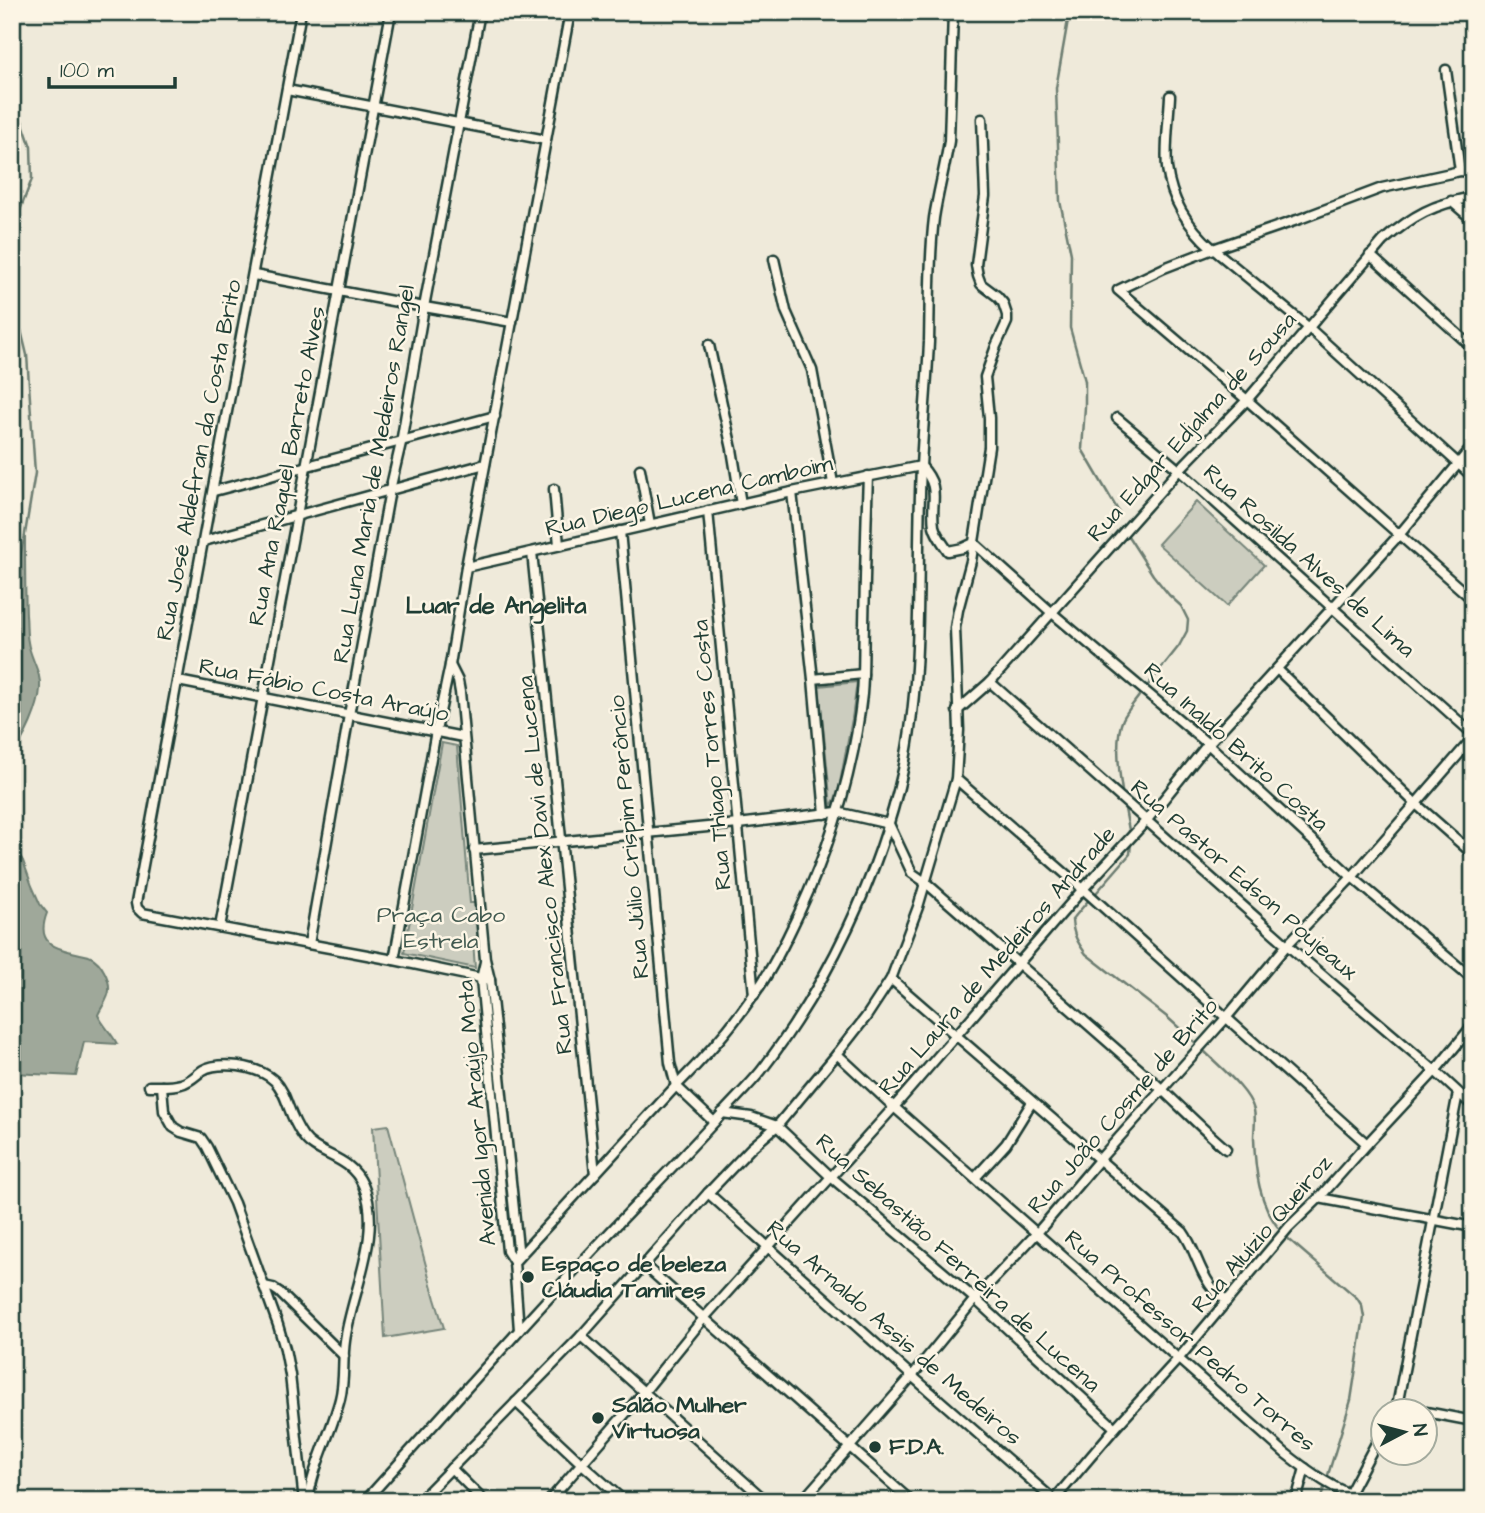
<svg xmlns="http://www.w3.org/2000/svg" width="1485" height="1513" font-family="'Architects Daughter',sans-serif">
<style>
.green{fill:#cccdbf;stroke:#76857a;stroke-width:2}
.water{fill:#9fa89a;stroke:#6c7d71;stroke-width:2}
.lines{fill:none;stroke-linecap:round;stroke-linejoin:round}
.stream{stroke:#6c7d71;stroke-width:2.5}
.minor-casing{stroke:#1f3d34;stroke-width:13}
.minor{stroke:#fcf5e5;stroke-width:8}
.poi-dot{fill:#1f3d34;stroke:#fcf5e5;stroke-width:2.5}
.labels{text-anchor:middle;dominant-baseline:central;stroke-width:5;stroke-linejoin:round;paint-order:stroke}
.street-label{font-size:23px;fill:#1f3d34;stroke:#fcf5e5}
.park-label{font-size:23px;fill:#425a50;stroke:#fcf5e5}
.poi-label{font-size:23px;font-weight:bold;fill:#1f3d34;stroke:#fcf5e5;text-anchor:start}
.neighbourhood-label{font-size:24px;font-weight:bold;fill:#1f3d34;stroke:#fcf5e5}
</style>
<rect width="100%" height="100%" fill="#efeada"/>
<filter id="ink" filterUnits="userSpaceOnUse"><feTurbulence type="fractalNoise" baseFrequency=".0143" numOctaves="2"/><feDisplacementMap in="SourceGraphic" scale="14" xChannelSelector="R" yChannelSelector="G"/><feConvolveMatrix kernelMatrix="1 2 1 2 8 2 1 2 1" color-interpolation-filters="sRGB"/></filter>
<g filter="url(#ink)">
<g class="green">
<polygon points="1196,502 1264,565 1227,606 1158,544"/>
<polygon points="857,682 852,719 839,788 835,799 831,806 819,686"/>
<polygon points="442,743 457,746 470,903 476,903 480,940 473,941 475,968 404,953"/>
<polygon points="388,1125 435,1299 444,1328 385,1338 373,1127"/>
</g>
<g class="water">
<path d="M25,534c0,28 0,54 1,81 1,9 0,18 2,27 2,16 14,31 12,47 -1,17 -15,52 -28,63v-158z"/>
<path d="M12,843l11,18 9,25 8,18 7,9c-12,31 8,35 33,41 4,1 8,1 11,3 10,5 19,22 18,33 0,9 -8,17 -11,25 5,11 14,18 19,29l-33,-2 -8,34 -64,-3z"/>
</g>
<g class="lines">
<g class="stream">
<polyline points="1072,12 1068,20 1056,88 1060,201 1071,254 1070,328 1085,381 1085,407 1082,449 1120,514"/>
<polyline points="12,92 31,147 32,179 12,231"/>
<polyline points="12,293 27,355 35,473 25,534"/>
<polyline points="1128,536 1153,575 1169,595 1181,606 1188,620 1187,631 1179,646 1148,685"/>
<path d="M1122,791c-3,-19 -7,-55 1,-72 4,-8 11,-16 16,-23"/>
<polyline points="1125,809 1129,830"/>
<polyline points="1097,892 1130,854 1131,842"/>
<path d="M1087,902l-15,18c1,15 6,23 14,34l81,63 30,27"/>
<path d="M1205,1052c15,15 44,38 49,58 2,9 0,19 0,28 1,32 5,68 27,93"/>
<polyline points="1285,1236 1357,1298 1362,1306 1364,1317 1351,1400 1320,1501"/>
</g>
<g class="minor-casing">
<g id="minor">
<polyline points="301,12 136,903 137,908 142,913 394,960 490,980"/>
<polyline points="1446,70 1460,171 1473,172"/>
<polyline points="287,90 546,140"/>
<path d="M1170,96c-1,22 -5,50 -3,72 4,32 22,60 46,81l95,78 165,150"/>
<polyline points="1460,171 1382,188 1297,220 1213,249 1164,268 1118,290 1247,400 1473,600"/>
<polyline points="1451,201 1473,220"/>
<polyline points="1370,255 1473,348"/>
<polyline points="774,259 786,311 812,370 833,483"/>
<polyline points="254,275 424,307 512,322"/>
<polyline points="709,345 732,449 741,504"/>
<polyline points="1117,418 1179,470 1473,734"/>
<polyline points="640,469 650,524"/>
<polyline points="554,489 559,545"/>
<polyline points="214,491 495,416"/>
<polyline points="792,492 813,679 825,814"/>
<polyline points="708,511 754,995"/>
<polyline points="620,531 670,1063 676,1086 714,1122"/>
<polyline points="204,541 485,464"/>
<polyline points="532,552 595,1174"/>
<path d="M466,567l326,-75 129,-26c21,23 9,34 13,60 2,9 9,17 14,25l15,-3 11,-5 77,69 157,132 144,133 121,102"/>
<polyline points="450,665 458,681 460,692 485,959 490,980 518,1248 514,1262 519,1330"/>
<polyline points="1277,669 1415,803 1473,854"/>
<polyline points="813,679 863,674"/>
<polyline points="178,681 463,737"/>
<polyline points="990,682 1287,945 1435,1071 1473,1106"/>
<path d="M957,711l33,-29 189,-212 68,-70 136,-159c30,-26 51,-37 90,-44"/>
<polyline points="956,779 1083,889 1367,1144"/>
<path d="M474,850l264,-26 99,-12 52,12 23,49 13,9c77,67 154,134 230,201 24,22 46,45 71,66"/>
<polyline points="220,927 391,12"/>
<polyline points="309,944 349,715 390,490 401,443 424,307 480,12"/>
<polyline points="394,960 436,731 450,665 466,567 570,12"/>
<polyline points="485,962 481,979 507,1251 514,1262"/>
<path d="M891,979l292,253c13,18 16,41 31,58 4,4 9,7 13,11"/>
<path d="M837,1054l57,53 391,346c24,19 52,39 83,48"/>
<path d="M149,1086c10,0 22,1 32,-2 9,-2 15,-9 22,-14 10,-6 26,-5 36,-4 54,9 40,36 64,70 15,21 46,18 60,49 21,47 -12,109 -18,156 -3,20 0,39 -5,58 -9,35 -27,66 -32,102"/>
<polyline points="162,1086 164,1111 173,1127 181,1132 201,1138 207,1147 234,1203 278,1325 285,1349 290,1375 304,1501"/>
<polyline points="722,1113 751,1117 777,1126 831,1177 975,1299 1115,1428"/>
<polyline points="975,1178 1006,1144 1032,1102"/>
<polyline points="708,1193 912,1376 1055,1501"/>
<polyline points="1319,1198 1473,1227"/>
<path d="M514,1262l162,-176c28,-28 54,-57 76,-89 14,-18 25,-39 35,-59 38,-76 66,-159 75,-244 2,-22 1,-46 2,-69 1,-49 2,-99 4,-149"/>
<polyline points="644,1265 911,1501"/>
<polyline points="264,1286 273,1288 279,1292 344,1356"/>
<polyline points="581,1336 766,1501"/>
<polyline points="516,1402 581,1463 624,1501"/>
<polyline points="1397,1406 1424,1412"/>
<polyline points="1393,1412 1397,1406 1458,1093"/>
<polyline points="1426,1412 1473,1421"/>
<polyline points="451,1468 484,1501"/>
<polyline points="1349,1494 1384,1428"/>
<path d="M365,1501c77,-85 153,-171 231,-254 41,-44 83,-86 123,-130 14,-16 29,-30 42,-46 66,-85 119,-197 142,-301 21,-99 13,-203 18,-303 2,-42 6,-83 8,-125 1,-41 0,-83 5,-124 4,-26 11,-51 15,-77l4,-129"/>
<polyline points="419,1501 581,1336 708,1193 751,1148 777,1126 837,1054 866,1017 891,979 918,907 956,779 959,730 955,628 958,610 971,561 989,447 989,418 985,377 996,346 1007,322 1007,315 1003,303 997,296 981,284 978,276 976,265 985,196 982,119"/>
<polyline points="549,1501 644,1392 704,1318 894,1107 1083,889 1147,820 1208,744 1399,535 1473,446"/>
<polyline points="802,1501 912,1376 975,1299 1037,1233 1099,1160 1226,1018 1287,945 1352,877 1473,738"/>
<polyline points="1053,1501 1115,1428 1179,1358 1289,1227 1319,1198 1367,1144 1435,1071 1473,1025"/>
<polyline points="1296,1501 1305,1468"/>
</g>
</g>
<use href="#minor" class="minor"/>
</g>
</g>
<g class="poi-dot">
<circle cx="528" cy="1277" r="7"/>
<circle cx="598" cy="1418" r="7"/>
<circle cx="875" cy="1447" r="7"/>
</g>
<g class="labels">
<g class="street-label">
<text transform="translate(1192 427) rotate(-48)">Rua Edgar Edjalma de Sousa</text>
<text transform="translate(199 460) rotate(-79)">Rua José Aldefran da Costa Brito</text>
<text transform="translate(287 466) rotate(-79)">Rua Ana Raquel Barreto Alves</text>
<text transform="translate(374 474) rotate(-80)">Rua Luna Maria de Medeiros Rangel</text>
<text transform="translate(689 496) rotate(-13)">Rua Diego Lucena Camboim</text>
<text transform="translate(1309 561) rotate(42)">Rua Rosilda Alves de Lima</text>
<text transform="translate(324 690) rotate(11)">Rua Fábio Costa Araújo</text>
<text transform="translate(1236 747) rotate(42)">Rua Inaldo Brito Costa</text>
<text transform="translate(712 755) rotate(-95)">Rua Thiago Torres Costa</text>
<text transform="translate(629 837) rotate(-95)">Rua Júlio Crispim Perôncio</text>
<text transform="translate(545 865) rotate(-96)">Rua Francisco Alex Davi de Lucena</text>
<text transform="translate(1244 880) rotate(41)">Rua Pastor Edson Poujeaux</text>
<text transform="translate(997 961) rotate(-49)">Rua Laura de Medeiros Andrade</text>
<text transform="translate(1123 1106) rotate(-49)">Rua João Cosme de Brito</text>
<text transform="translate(477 1113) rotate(-95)">Avenida Igor Araújo Mota</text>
<text transform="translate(1262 1234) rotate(-49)">Rua Aluízio Queiroz</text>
<text transform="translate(958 1263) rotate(42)">Rua Sebastião Ferreira de Lucena</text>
<text transform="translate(894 1333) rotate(41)">Rua Arnaldo Assis de Medeiros</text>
<text transform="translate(1190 1341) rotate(41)">Rua Professor Pedro Torres</text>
</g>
<g class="park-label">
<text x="441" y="915">Praça Cabo<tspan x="441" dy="26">Estrela</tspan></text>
</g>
<g class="poi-label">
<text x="542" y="1264">Espaço de beleza<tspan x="542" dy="26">Cláudia Tamires</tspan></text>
<text x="612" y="1405">Salão Mulher<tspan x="612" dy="26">Virtuosa</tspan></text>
<text x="889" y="1447">F.D.A.</text>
</g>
<g class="neighbourhood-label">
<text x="496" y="606">Luar de Angelita</text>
</g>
</g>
<rect width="1485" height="1513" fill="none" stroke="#fcf5e5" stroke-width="42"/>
<rect x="21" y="21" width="1443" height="1471" fill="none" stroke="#1f3d34" stroke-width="2.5" filter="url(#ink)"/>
<g transform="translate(1404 1432) rotate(83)"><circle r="33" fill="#fcf5e5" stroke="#a4ab9e" stroke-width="2"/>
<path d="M0-5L12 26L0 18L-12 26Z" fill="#1f3d34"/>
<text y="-10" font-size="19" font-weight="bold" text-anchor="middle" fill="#1f3d34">N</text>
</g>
<path d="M49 77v10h126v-10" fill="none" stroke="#1f3d34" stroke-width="3.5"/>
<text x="60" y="77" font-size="21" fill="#1f3d34" stroke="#fcf5e5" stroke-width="5" paint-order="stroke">100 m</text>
</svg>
